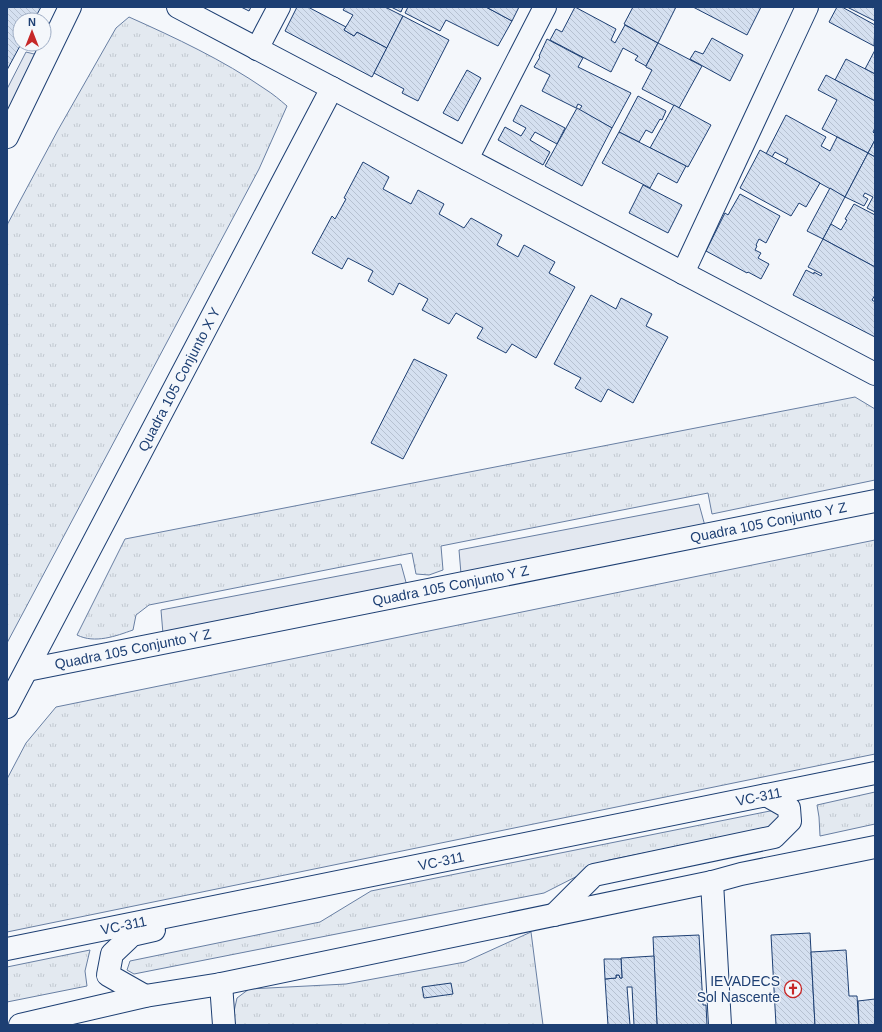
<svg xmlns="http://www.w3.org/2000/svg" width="882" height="1032" font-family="Arial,sans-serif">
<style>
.grass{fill:url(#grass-tufts);stroke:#687fa3}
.parking{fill:#e3e8f0;stroke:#687fa3}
.building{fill:url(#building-back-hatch);stroke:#1d3f73}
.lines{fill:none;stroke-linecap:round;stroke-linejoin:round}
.minor-casing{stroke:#1d3f73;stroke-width:24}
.major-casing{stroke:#1d3f73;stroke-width:24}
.minor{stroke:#f4f7fb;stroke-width:22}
.major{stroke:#f4f7fb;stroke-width:22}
.labels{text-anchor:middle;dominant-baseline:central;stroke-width:3;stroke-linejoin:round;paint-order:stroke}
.street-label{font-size:14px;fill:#1d3f73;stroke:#f4f7fb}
.poi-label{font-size:14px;fill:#1d3f73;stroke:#f4f7fb;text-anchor:end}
</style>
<defs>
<pattern id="grass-tufts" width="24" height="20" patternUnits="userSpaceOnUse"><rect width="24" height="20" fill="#e3e9f0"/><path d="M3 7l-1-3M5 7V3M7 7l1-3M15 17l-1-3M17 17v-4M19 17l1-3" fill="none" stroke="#c2c9d1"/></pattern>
<pattern id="building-back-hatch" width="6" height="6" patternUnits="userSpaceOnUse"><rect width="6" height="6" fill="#d5e0f0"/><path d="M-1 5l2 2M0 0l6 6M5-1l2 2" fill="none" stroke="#b6c1d1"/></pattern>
</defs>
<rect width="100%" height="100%" fill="#f4f7fb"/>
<g class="grass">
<path d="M129,17c47,21 94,43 136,72 8,5 15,11 22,17l-28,63 -252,474v-418l51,-95 58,-102z"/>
<path d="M855,397l20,12v71l-163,34 -4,-21 -267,53 2,24 -14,5 -13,-1 -4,-21 -263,52 -13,10 -3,15c-17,6 -38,14 -56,5l48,-96z"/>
<polygon points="875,540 875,754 7,932 7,779 26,743 56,707"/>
<polygon points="875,792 875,824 820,836 819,817 817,805"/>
<polygon points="775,810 783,818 775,827 609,860 544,893 134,974 127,970 130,961 320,922 371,891"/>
<polygon points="531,932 543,1025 231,1025 237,998 249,989 346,984 465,962"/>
<polygon points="90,950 85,971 87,986 7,1002 7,967"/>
</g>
<g class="parking">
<polygon points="26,52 46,57 7,134 7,89"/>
<polygon points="699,504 705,526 461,574 459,550"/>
<polygon points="401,564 407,586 163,634 161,610"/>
</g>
<g class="building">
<polygon points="7,7 41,7 34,20 20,20 20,44 21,44 7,70"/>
<polygon points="241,7 251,7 249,11"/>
<polygon points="297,7 308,7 346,27 344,30 354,36 357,32 387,48 372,77 285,31"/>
<polygon points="345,7 385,7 403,16 387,48 357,32 354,36 344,30 353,15 343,10"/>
<polygon points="391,7 403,7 401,12"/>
<polygon points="408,7 486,7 512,21 498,46 446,20 440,31 405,13"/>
<polygon points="486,7 519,7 512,21"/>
<polygon points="575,7 616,29 611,40 615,43 625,25 658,43 646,66 635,60 638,56 623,48 611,72 550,40 556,29 562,32"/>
<polygon points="633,7 676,7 658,43 624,24"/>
<polygon points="693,7 761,7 747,35"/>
<polygon points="837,7 842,7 875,25 874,46 829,22"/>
<polygon points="847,7 875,7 875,21"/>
<polygon points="403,16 449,40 418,101 402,93 404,89 374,73"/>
<polygon points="712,38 743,55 730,81 690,59 695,51 703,54"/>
<polygon points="547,39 583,58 578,67 631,93 612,128 579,110 582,106 578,104 576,108 542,91 550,75 534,67 540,57 539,56"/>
<polygon points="658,43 702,66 679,108 642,89 652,70 646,67 646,66"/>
<polygon points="875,50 875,74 865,69"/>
<polygon points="846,59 875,74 875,101 835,80"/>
<polygon points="467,70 481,78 458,121 443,113"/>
<polygon points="826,75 875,101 875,128 873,132 875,134 875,140 868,153 822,129 837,100 818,90"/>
<polygon points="638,96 666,111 662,120 660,119 652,133 646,130 639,142 619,132"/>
<polygon points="521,105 565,128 557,144 535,132 530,140 550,152 543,165 498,140 505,127 521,136 526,128 513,121"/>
<polygon points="674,105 711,125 688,167 650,148"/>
<polygon points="577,108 612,128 582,186 545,166"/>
<polygon points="786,115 826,137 821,146 830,151 837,137 868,153 845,197 785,164 788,159 775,152 772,157 766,154"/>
<polygon points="619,132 686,166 677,183 658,173 650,188 602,163"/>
<polygon points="875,140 875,157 868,153"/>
<polygon points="760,150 820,183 806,207 799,203 791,216 740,188"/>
<polygon points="868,153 875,157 875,212 867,208 873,197 865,193 863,196 868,199 864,206 845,197"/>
<polygon points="363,162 389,177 383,189 411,204 418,190 444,204 439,214 464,228 471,218 502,235 497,245 518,257 524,245 555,262 549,273 575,287 536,358 512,344 506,353 477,338 483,328 456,313 449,324 422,310 428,299 399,283 393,295 368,281 373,271 348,258 342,269 312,253 332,216 335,219 346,199 344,198"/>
<polygon points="643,185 682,205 668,233 629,213"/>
<polygon points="830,188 845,197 823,239 807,231"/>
<polygon points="740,194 780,216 766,243 759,239 756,245 757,246 755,250 761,253 758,258 769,264 761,279 748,272 747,273 706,251 725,213 728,215"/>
<polygon points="854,204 875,215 875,267 823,239 831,224 841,230 847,220 845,219"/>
<polygon points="823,239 875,267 875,295 872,300 875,302 875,337 793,295 806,270 814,274 814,272 821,276 822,274 808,267"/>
<polygon points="591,295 616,309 621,298 652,314 646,326 668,337 633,403 608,389 601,402 575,388 581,378 554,364"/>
<polygon points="414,359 447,375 403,459 371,443"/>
<polygon points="810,933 815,1025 776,1025 771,935"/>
<polygon points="699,935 703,1005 706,1005 707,1025 657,1025 653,937"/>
<polygon points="846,950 849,996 857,996 859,1025 815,1025 811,952"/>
<polygon points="654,956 657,1025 634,1025 632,987 627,987 630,1025 608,1025 605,979 616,978 616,975 619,975 620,978 622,978 621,958"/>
<polygon points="604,959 621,959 622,978 620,978 619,975 616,975 616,978 605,979"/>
<polygon points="451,983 453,994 424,998 422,987"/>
<polygon points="875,999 875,1025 859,1025 858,1001"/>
</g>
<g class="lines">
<g class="minor-casing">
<g id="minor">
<polyline points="178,7 875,374"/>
<polyline points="257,49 279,7"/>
<polyline points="7,137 70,7"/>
<polyline points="467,159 545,7"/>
<polyline points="683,273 807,7"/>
<path id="s1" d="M27,670l848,-169"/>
<path id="s2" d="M7,707l325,-619"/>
<polyline points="712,882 720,1025"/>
<polyline points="221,984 224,1025"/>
</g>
</g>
<g class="major-casing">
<g id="major">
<polyline points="554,915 594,875 774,837 790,821 789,808 766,795"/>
<path id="s3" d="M7,949l868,-176"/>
<polyline points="145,996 108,975 112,954 132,935 154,930"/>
<polyline points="20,1025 145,996 221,984 712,882 741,874 875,847"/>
</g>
</g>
<use href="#minor" class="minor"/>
<use href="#major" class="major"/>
</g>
<defs>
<g id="church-ring" transform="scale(0.9)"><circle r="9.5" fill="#f4f7fb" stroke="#c62828" stroke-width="1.5"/><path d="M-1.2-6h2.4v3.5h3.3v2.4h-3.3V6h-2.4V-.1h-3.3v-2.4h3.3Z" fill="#c62828"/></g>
</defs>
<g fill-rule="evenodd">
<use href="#church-ring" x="793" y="989"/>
</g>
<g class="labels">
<g class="street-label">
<text stroke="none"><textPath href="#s2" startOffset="370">Quadra 105 Conjunto X Y</textPath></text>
<text stroke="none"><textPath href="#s1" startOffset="756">Quadra 105 Conjunto Y Z</textPath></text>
<text stroke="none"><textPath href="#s1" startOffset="432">Quadra 105 Conjunto Y Z</textPath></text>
<text stroke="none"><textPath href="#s1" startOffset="108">Quadra 105 Conjunto Y Z</textPath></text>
<text stroke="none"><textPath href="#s3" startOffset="767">VC-311</textPath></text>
<text stroke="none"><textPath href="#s3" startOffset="443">VC-311</textPath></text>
<text stroke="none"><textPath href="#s3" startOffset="119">VC-311</textPath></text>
</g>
<g class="poi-label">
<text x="780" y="981">IEVADECS<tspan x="780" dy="16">Sol Nascente</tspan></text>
</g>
</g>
<rect width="882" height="1032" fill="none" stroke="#1d3f73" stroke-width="16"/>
<g transform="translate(32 32)"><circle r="19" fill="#f4f7fb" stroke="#9eadc5"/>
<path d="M0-3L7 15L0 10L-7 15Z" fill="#c62828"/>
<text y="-6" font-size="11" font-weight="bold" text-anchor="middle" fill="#1d3f73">N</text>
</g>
</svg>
